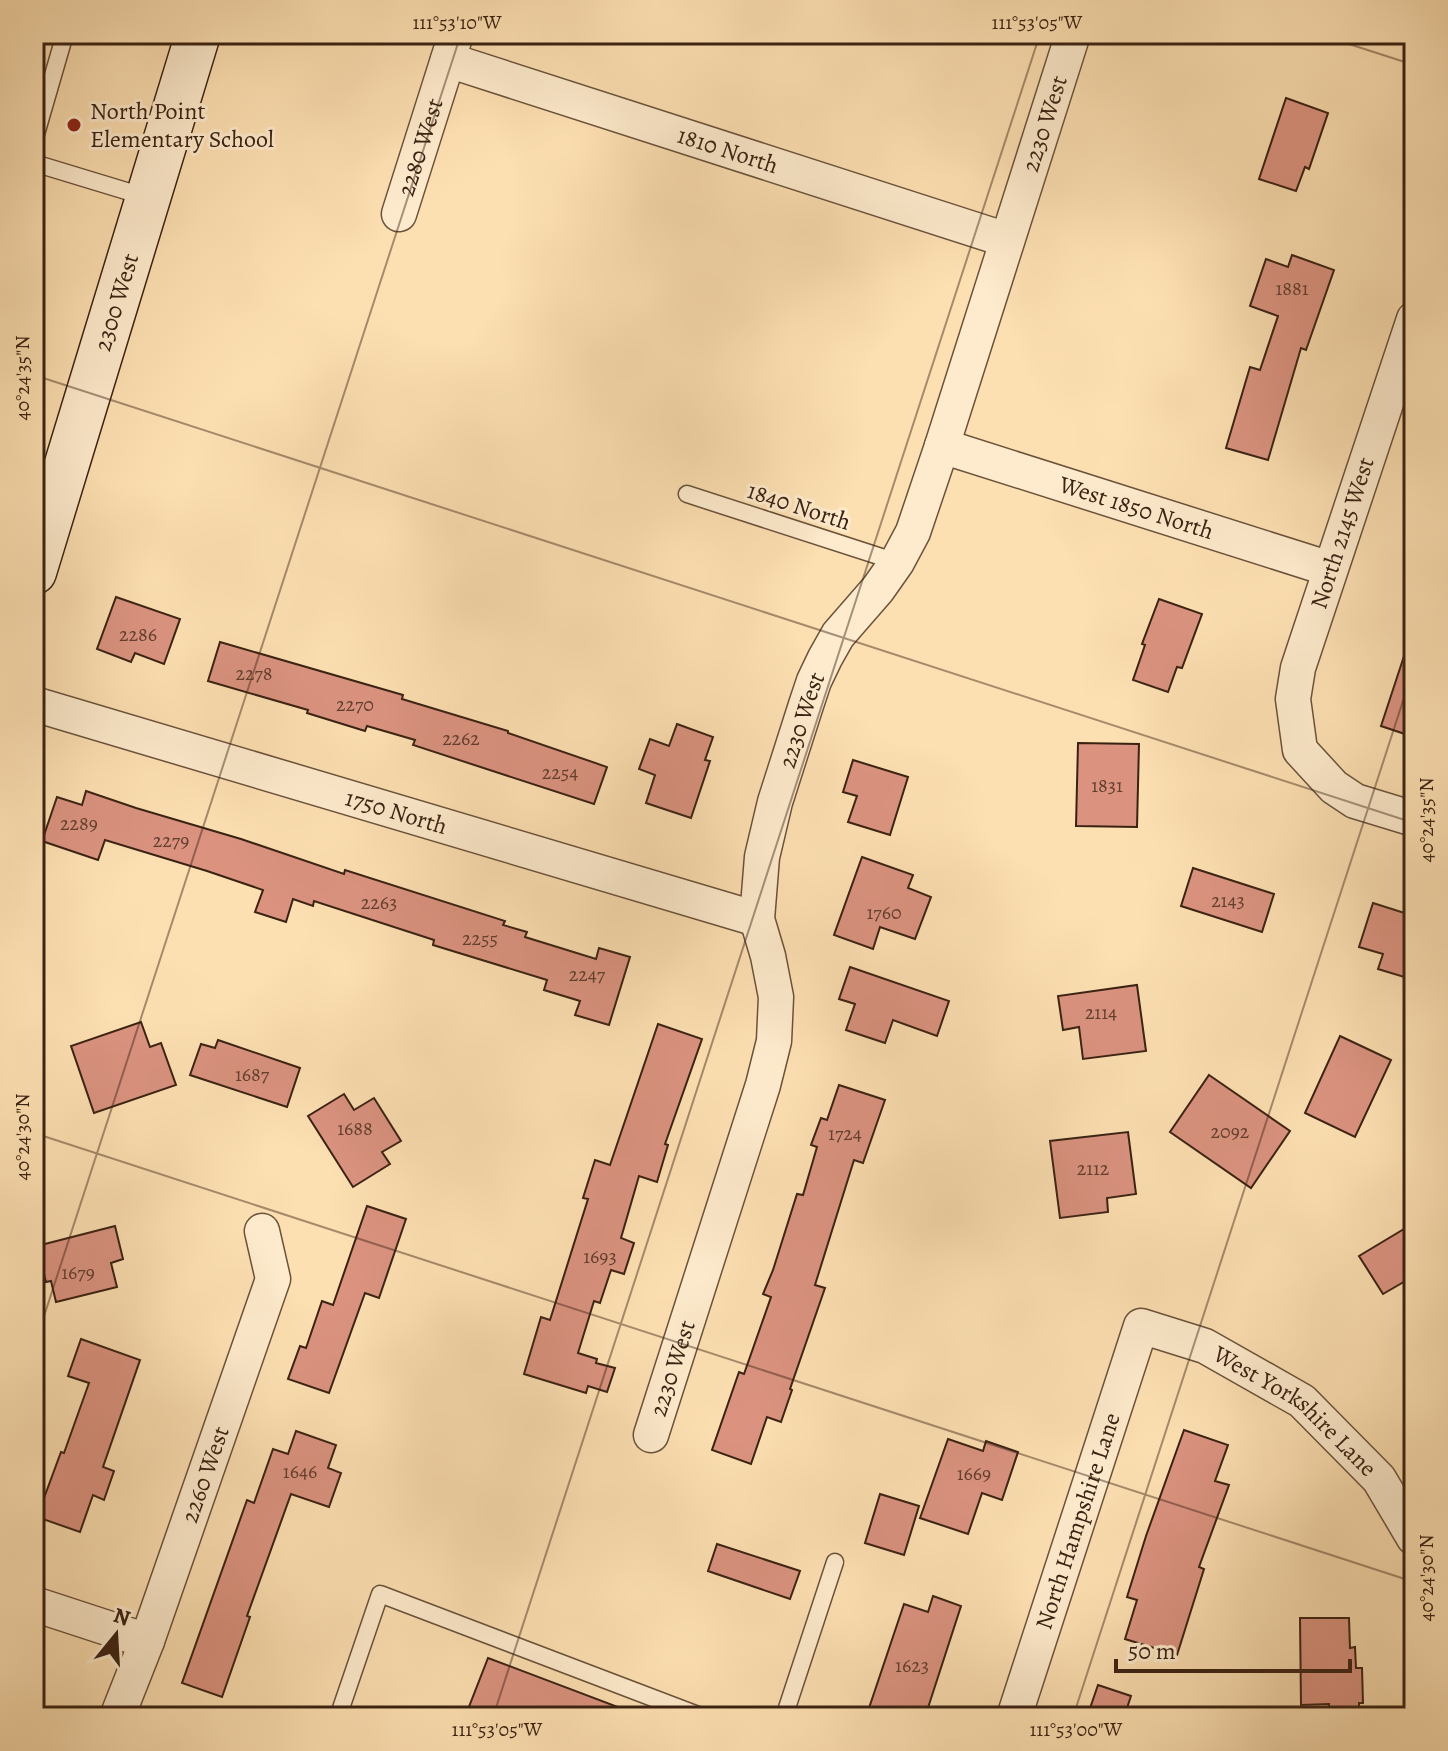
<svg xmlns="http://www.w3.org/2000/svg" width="1448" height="1751" font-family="Alegreya,serif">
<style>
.building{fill:#db9380;stroke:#3a2213;stroke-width:2}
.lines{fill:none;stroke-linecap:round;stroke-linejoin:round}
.service-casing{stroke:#6b523b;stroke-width:19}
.minor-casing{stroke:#6b523b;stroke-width:37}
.secondary-casing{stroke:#3a2213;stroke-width:47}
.service{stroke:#feebcd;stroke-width:16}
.minor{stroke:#feebcd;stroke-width:34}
.secondary{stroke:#feebcd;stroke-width:44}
.ticks{fill:none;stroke:#3a2213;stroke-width:2;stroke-opacity:0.45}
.poi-dot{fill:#8f2418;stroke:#feebcd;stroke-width:3}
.labels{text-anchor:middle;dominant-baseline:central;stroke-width:6;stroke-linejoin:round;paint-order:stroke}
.number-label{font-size:20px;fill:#623e2e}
.poi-label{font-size:24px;fill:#3a2213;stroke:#feebcd;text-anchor:start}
.street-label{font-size:24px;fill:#3a2213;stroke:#feebcd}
.neatline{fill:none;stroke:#3a2213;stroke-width:3}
.ticks-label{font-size:20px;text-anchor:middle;fill:#3a2213}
</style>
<rect width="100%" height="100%" fill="#fde0b2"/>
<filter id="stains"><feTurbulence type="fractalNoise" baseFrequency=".0025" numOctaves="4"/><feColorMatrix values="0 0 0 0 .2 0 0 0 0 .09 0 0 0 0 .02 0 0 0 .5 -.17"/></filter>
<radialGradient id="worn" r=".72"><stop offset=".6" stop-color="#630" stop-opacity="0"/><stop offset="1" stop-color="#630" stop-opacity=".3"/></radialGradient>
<g class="building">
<polygon points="1286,98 1328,113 1309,169 1305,167 1296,191 1259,179"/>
<polygon points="1292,255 1334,270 1306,350 1301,348 1268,460 1226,448 1250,367 1260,370 1278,316 1250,306 1266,259 1288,267"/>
<polygon points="116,597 180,619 164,664 135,653 131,662 97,649"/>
<polygon points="1159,599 1202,614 1182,668 1177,667 1168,692 1133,680 1145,645 1142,644"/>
<polygon points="1409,641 1414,642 1414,737 1381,726"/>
<polygon points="220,642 403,695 402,699 508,731 508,733 607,767 594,804 413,745 415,740 367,726 365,731 307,713 308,710 208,681"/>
<polygon points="677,724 713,737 705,760 710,761 691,818 646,803 655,775 639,769 650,739 669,746"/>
<polygon points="1078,743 1139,744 1137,827 1076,826"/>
<polygon points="853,760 908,777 890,835 848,822 857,796 843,792"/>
<polygon points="86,791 136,808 241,839 344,874 345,870 505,921 503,925 527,932 525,937 596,959 599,948 630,957 609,1025 575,1015 580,1001 544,990 547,980 433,945 434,940 314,901 313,906 293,899 286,922 255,912 263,890 207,871 105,840 98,860 42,841 57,797 82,805"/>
<polygon points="862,857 913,875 908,888 931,897 915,939 880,927 873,949 834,935"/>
<polygon points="1193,868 1274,894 1262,932 1181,906"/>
<polygon points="1373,903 1414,916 1414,980 1378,969 1383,954 1359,947"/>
<polygon points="850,967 949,1001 937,1036 893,1020 885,1043 846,1030 855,1004 839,999"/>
<polygon points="1137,985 1146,1051 1083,1059 1079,1027 1063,1030 1058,996"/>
<polygon points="141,1022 150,1047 161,1043 176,1085 94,1113 71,1046"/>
<polygon points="658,1024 702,1039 665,1144 668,1145 657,1182 639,1176 621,1238 634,1243 624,1274 611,1270 600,1303 594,1301 578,1353 597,1359 596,1363 615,1368 607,1392 588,1386 586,1393 524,1374 541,1317 550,1320 588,1199 583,1198 595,1160 610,1165"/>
<polygon points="1340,1036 1391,1060 1355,1137 1305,1113"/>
<polygon points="218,1040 300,1068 287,1107 190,1075 201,1044 215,1048"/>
<polygon points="1209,1075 1290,1131 1251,1188 1170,1132"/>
<polygon points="839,1085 885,1100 863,1163 854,1160 815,1285 825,1288 790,1389 792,1390 781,1422 767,1417 751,1464 712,1450 739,1372 744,1374 771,1297 763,1294 773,1270 797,1194 803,1195 817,1147 811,1145 821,1118 827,1120"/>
<polygon points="344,1094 354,1110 374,1098 401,1141 382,1152 390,1164 353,1187 308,1116"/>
<polygon points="1128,1132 1136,1194 1107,1198 1108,1212 1060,1218 1050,1141"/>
<polygon points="367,1206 406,1219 379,1298 365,1293 329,1393 288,1379 300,1346 306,1348 322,1301 333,1305"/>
<polygon points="1414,1223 1414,1276 1383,1294 1359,1256"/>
<polygon points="115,1226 123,1259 111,1263 117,1287 56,1302 51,1281 46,1282 37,1246"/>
<polygon points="81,1339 140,1360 103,1467 114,1471 104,1500 93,1495 80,1532 37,1517 61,1452 64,1453 89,1383 68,1376"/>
<polygon points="1184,1430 1228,1445 1215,1481 1229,1485 1199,1567 1204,1569 1177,1655 1125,1639 1137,1600 1127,1597 1146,1536"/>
<polygon points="296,1431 336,1445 328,1468 341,1473 329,1507 291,1494 247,1616 250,1617 222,1697 182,1683 247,1500 254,1503 273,1449 288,1454"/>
<polygon points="948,1439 983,1451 986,1441 1018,1452 1002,1500 982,1493 968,1534 920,1518"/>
<polygon points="880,1494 919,1506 904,1555 865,1543"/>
<polygon points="717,1544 800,1571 790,1599 708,1571"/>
<polygon points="933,1596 961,1606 925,1717 866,1717 904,1604 928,1612"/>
<polygon points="1300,1618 1349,1618 1350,1648 1355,1647 1356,1668 1362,1668 1363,1703 1359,1703 1359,1717 1329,1717 1329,1704 1301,1705"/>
<polygon points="488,1658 639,1715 638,1717 465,1717"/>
<polygon points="1098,1685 1131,1696 1124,1717 1087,1717"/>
</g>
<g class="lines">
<g class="service-casing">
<g id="service">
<polyline points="34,141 65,34"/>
<polyline points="34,163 146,197"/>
<polyline points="687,494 897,562"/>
<polyline points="338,1717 380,1594 703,1717"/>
<polyline points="784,1717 835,1562"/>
</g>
</g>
<g class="minor-casing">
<g id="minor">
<path id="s1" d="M448,60l559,180"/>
<path id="s2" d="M399,214l57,-180"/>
<polyline points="1414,319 1298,668 1293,699 1300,750 1334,787 1355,801 1414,819"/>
<path id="s3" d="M942,446l388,123"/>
<path id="s4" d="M34,704l723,215"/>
<path id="s5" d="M651,1435l112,-350 11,-44 2,-44 -8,-41 -11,-37 5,-62 13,-55 31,-97 8,-24 11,-23 13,-23 40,-46 19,-27 16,-30 29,-86 131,-412"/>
<polyline points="34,1604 147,1641"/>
<path id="s6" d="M117,1717l30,-76 126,-362 -11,-48"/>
<path id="s7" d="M1014,1717l127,-391 64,20 97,55 77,78 35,59"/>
</g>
</g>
<g class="secondary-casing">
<g id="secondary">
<path id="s8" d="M34,572l164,-538"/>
</g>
</g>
<use href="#service" class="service"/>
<use href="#minor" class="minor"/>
<use href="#secondary" class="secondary"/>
</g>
<path class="ticks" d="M1318,34l96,31M34,375l1380,448M34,1133l1380,449M34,1347l427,-1313M493,1717l547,-1683M1073,1717l341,-1050"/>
<circle class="poi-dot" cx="74" cy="125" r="8"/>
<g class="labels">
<g class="number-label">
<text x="1292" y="288">1881</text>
<text x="138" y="634">2286</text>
<text x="254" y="673">2278</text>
<text x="355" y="704">2270</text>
<text x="461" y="738">2262</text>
<text x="560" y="772">2254</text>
<text x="1107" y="785">1831</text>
<text x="79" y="823">2289</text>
<text x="171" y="840">2279</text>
<text x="1228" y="900">2143</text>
<text x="379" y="902">2263</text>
<text x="884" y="912">1760</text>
<text x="480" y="938">2255</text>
<text x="587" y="974">2247</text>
<text x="1101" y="1012">2114</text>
<text x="252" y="1074">1687</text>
<text x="355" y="1128">1688</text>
<text x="1230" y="1131">2092</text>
<text x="845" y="1133">1724</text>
<text x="1093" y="1168">2112</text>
<text x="600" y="1256">1693</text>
<text x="78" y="1272">1679</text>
<text x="300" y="1471">1646</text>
<text x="974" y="1473">1669</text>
<text x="912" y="1665">1623</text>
</g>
<g class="poi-label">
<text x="90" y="111">North Point<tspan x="90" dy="28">Elementary School</tspan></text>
</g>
<g class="street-label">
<text stroke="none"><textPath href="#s5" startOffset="1392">2230 West</textPath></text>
<text stroke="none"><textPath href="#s2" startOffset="70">2280 West</textPath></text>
<text stroke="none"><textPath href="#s1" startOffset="294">1810 North</textPath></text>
<text stroke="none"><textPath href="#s8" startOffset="282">2300 West</textPath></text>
<text transform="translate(799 506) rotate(18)">1840 North</text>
<text stroke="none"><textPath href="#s3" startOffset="204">West 1850 North</textPath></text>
<text transform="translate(1342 533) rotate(-72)">North 2145 West</text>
<text stroke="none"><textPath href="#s5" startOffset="742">2230 West</textPath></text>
<text stroke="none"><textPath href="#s4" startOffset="378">1750 North</textPath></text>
<text stroke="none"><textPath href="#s5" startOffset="70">2230 West</textPath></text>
<text stroke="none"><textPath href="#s7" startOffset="590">West Yorkshire Lane</textPath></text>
<text stroke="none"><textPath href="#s6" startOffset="258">2260 West</textPath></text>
<text stroke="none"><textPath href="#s7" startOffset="206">North Hampshire Lane</textPath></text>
</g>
</g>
<rect width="1448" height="1751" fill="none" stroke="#fde0b2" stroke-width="88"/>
<g transform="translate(116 1635) rotate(18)" stroke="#feebcd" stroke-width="6" paint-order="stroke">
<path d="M0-6L14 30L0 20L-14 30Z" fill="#3a2213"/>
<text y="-12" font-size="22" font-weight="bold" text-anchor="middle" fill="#3a2213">N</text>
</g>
<path d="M1116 1659v12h234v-12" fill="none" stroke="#3a2213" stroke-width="4"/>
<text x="1128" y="1659" font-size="24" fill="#3a2213" stroke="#feebcd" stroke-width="6" paint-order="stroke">50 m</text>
<rect x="44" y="44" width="1360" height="1663" class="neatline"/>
<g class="ticks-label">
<text x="457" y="29">111°53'10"W</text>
<text x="1037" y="29">111°53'05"W</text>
<text transform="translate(22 378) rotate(-90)" y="7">40°24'35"N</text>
<text transform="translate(1426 820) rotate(-90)" y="7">40°24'35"N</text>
<text transform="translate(22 1137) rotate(-90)" y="7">40°24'30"N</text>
<text transform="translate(1426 1578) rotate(-90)" y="7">40°24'30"N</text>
<text x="497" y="1736">111°53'05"W</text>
<text x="1076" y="1736">111°53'00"W</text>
</g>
<rect width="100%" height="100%" filter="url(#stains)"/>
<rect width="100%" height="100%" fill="url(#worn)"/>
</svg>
